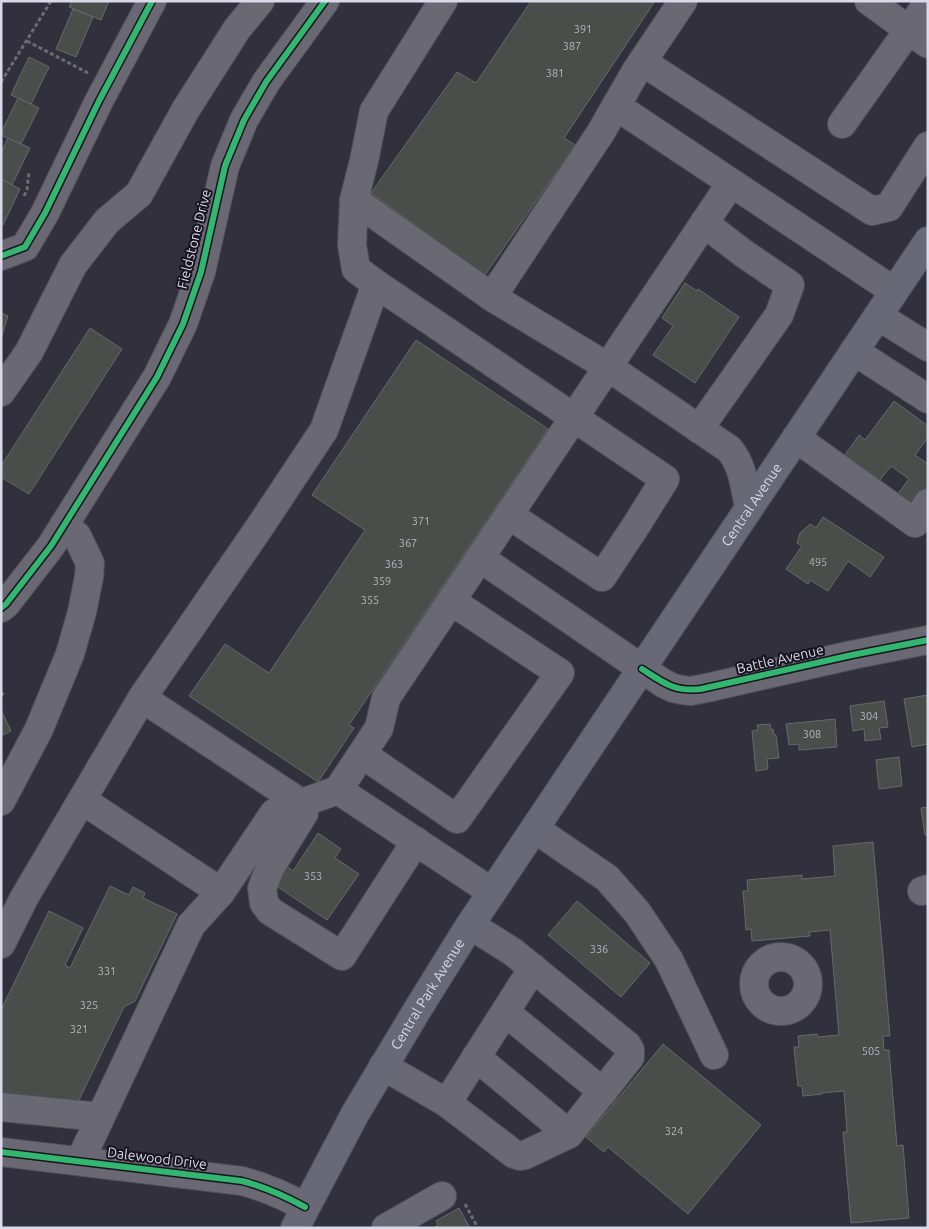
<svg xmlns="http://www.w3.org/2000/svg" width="929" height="1229" font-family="Ubuntu,sans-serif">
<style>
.building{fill:#4a4d49;stroke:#676a6a}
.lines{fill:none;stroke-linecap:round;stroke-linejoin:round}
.minor-casing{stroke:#504f5a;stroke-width:30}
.major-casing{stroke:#504f5a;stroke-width:30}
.path{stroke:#6c6b74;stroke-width:3;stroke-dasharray:4 2.5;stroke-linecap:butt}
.minor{stroke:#696873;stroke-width:28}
.major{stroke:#696876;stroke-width:28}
.cycleway-casing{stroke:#15141f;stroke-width:9}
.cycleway{stroke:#33b770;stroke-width:6}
.labels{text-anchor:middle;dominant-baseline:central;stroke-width:4;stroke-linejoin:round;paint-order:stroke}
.number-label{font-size:11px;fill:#b6b6c1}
.street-label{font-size:14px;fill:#dad9e9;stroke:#15141f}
</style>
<rect width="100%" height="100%" fill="#31303c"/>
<g class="building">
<polygon points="72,1 109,1 101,20 69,7"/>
<polygon points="531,1 655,1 564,138 575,145 485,275 371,193 457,72 476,83"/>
<polygon points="73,9 93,17 76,57 56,49"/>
<polygon points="29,57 49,67 31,104 11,95"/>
<polygon points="18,98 39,108 21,144 1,135 1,133"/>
<polygon points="8,138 30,148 12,185 1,179 1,153"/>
<polygon points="1,179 20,189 3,225 1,224"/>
<polygon points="685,283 697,291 698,289 739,317 695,383 653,355 673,326 662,318"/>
<polygon points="1,313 8,316 1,338"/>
<polygon points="90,328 122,349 29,494 1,477 1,466"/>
<polygon points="416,340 548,429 349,725 354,728 318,782 189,696 225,644 269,673 365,530 312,495"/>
<polygon points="894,401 928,426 928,438 915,455 928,464 928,491 908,513 892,502 909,479 891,466 880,480 845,455 859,435 865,440"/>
<polygon points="823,517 884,557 870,577 848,561 828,591 810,580 808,584 786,569 802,546 797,543 800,533 810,524 816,528"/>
<polygon points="928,695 928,744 912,747 904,699"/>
<polygon points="884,701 888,727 879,728 881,739 865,741 864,729 853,731 850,706"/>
<polygon points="1,710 11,731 1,736"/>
<polygon points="835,719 837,747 799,750 799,744 789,745 786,724"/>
<polygon points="770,724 771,730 773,729 774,735 776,735 779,758 767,759 768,769 756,771 752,731 758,730 757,725"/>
<polygon points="899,757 902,786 879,789 876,760"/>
<polygon points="928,807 928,835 925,835 921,808"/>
<polygon points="318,833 341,849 335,858 359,874 327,920 266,879 279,861 293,871"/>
<polygon points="873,842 890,1036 883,1036 884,1050 889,1050 897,1146 903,1145 909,1218 851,1223 843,1132 847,1132 844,1091 822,1093 822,1094 803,1096 802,1086 798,1086 794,1047 799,1047 798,1036 817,1034 818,1037 839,1035 830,930 809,932 810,936 752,941 751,929 746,930 743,891 748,891 747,880 802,875 802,879 835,876 833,846"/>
<polygon points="110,886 129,895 133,887 145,893 143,898 177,914 135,1001 124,1007 77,1104 1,1095 1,1010 49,911 83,928 65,965 70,968"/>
<polygon points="577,901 650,963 621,997 548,935"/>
<polygon points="663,1044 761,1125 688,1214 608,1147 604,1152 586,1137"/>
<polygon points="459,1208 470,1228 433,1228 438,1225 436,1221"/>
</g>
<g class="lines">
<g class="minor-casing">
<g id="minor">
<polyline points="869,1 928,44"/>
<polyline points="643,61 655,70 872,211 889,207 928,146"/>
<polyline points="616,106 894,291"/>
<polyline points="842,124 925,7 928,5"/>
<polyline points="354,200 364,161 374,111 443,1"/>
<polyline points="1,256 25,247 45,213 99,101 152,1"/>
<polyline points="492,297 601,132 636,71 683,1"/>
<polyline points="878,316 928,347"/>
<polyline points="854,351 928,399"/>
<polyline points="1,392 29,352 73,265 107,221 139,194 186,109 237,29 260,1"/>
<polyline points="699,429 779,315 790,285 743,253 704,223"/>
<polyline points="796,438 915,523 928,503"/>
<path d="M509,515l93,62 35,-53 28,-45 -289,-195 -20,-15 -4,-24 2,-45 138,97 116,70 121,82c14,16 16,39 20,59"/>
<polyline points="480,558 663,683 673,688 682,690 691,691 711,687 852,655 928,640"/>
<polyline points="1,608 6,604 51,546 157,377 183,324 201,272 225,166 244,120 266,82 325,1"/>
<polyline points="142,698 259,528 324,430 376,284"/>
<polyline points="362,754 457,819 560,673 451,601"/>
<polyline points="338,790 492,892"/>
<polyline points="82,800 221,892"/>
<polyline points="1,801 39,729 70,654 82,612 89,577 90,563 77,536 64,525"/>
<polyline points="535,829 607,878 637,912 669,960 714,1055"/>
<polyline points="922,891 928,889"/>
<polyline points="1,944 24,898 142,698 301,803 304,813 270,868 262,888 264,903 270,911 342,956 416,841"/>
<circle cx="781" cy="984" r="27"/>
<polyline points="505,1012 603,1092"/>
<polyline points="476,1057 569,1134"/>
<polyline points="383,1066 447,1103 514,1154 520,1156 525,1155 569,1134 630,1057 630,1050 627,1045 513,952 470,925"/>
<polyline points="447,1103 533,968"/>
<polyline points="1,1107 100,1117"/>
<path d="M1,1152l241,29c23,6 43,15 63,26"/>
<polyline points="80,1161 191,925 221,892 274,813 338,790 379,728 386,698 731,183"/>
<polyline points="386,1228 442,1196"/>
</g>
</g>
<g class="major-casing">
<g id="major">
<path id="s1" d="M295,1228l60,-114 61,-102 54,-87 458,-684"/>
</g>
</g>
<g class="path">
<polyline points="27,41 88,73"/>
<polyline points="1,82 51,1"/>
<polyline points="24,196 27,190 29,172"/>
<polyline points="1,692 5,697"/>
<polyline points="465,1204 478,1228"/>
</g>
<use href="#minor" class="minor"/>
<use href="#major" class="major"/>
<g class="cycleway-casing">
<g id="cycleway">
<polyline points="1,256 25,247 45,213 99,101 152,1"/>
<polyline points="1,608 6,604 51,546 157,377 183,324 201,272 225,166 244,120 266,82 325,1"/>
<path d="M642,669c22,14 32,23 59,20l151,-34 76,-15"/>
<path d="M1,1152l241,29c23,6 43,15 63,26"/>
</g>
</g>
<use href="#cycleway" class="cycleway"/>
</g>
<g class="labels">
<g class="number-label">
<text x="583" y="29">391</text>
<text x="572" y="46">387</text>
<text x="555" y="73">381</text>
<text x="421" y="521">371</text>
<text x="408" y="543">367</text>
<text x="818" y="562">495</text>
<text x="394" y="564">363</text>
<text x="382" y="581">359</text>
<text x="370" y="600">355</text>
<text x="869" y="716">304</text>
<text x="812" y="734">308</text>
<text x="313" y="876">353</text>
<text x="599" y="949">336</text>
<text x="107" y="971">331</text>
<text x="89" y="1005">325</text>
<text x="79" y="1029">321</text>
<text x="871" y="1051">505</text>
<text x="674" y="1131">324</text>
</g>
<g class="street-label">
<text transform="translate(194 239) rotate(-76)">Fieldstone Drive</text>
<text stroke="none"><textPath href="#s1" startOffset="856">Central Avenue</textPath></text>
<text transform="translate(780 659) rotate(-13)">Battle Avenue</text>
<text stroke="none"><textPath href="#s1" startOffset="269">Central Park Avenue</textPath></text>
<text transform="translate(157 1158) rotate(7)">Dalewood Drive</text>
</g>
</g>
<rect width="929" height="1229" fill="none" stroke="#dad9e9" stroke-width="5"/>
</svg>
